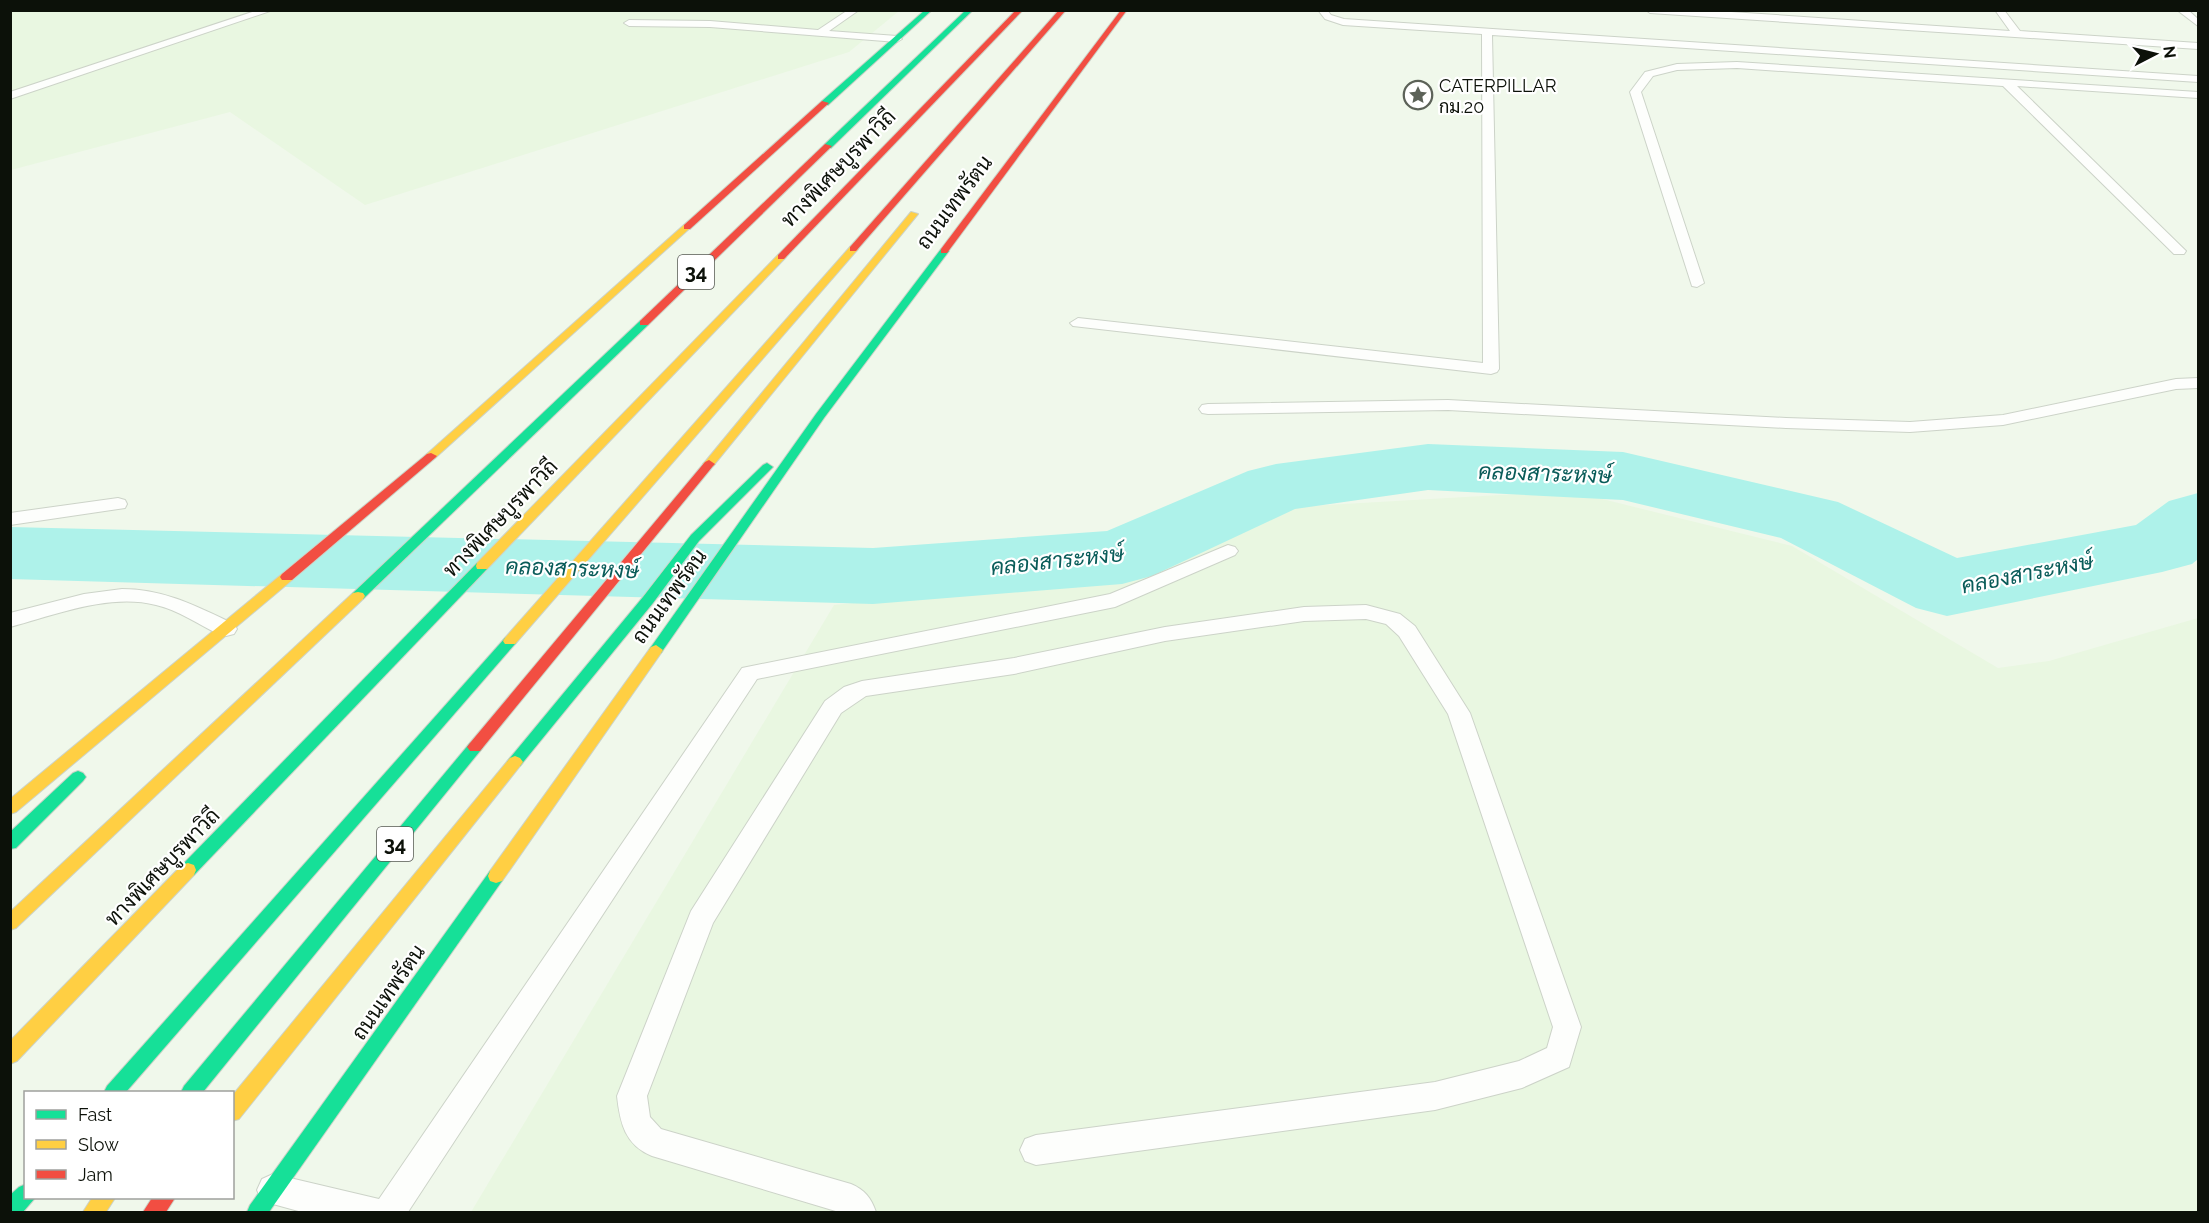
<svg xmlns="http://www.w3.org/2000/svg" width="2209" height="1223" font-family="Raleway,Sarabun,sans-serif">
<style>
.built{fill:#e9f7e1}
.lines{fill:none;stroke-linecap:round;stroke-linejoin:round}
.river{fill:#aef2ea;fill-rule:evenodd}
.lane-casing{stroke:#ccd3c8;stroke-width:2}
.fast-casing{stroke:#ccd3c8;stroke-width:2}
.slow-casing{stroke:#ccd3c8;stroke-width:2}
.jam-casing{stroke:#ccd3c8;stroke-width:2}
.lane{fill:#fdfefc;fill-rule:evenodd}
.fast{fill:#16e098;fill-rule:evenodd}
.slow{fill:#ffcf43;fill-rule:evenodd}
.jam{fill:#f24e42;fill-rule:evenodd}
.labels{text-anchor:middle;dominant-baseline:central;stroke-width:4.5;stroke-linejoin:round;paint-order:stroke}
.far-poi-label{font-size:18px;fill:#0c1109;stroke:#fff;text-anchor:start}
.shield{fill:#fff;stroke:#555853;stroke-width:1.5}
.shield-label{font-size:20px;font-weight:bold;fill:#0c1109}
.street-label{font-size:21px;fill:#0c1109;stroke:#fff}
.water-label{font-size:22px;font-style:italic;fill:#095c59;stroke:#fff}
</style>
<rect width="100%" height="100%" fill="#f0f8eb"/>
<g class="built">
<polygon points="11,11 899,11 849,52 365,205 230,112 11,170"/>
<polygon points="1570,491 1792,546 1998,668 2049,661 2198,618 2198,1212 471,1212 834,605 1131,574 1274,508"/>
</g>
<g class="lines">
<polygon class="river" points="1428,444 1623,452 1838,502 1957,558 2136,525 2169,501 2198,493 2198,559 2192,564 2162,572 1947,616 1916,608 1781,538 1623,500 1428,490 1295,509 1152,576 1122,584 873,604 10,579 10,527 873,548 1107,531 1248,471 1276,464"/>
<g class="lane-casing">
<g id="lane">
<polygon points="258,10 273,10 10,99 10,92"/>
<polygon points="848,10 859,10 829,31 897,36 902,39 897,42 710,27 629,26 624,23 629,20 710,21 818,30"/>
<polygon points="1318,10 1327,10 1331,15 1344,19 2198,76 2198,82 1492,35 1499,369 1497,372 1491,374 1073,326 1070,323 1078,318 1483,363 1482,34 1343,25 1325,19"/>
<polygon points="1646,10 1701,10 2010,31 1995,10 2004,10 2020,31 2198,43 2198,49 1650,13"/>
<polygon points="2177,10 2188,10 2198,19 2198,26"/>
<polygon points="1737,62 2198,92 2198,98 2017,86 2186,251 2184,254 2174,254 2003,86 1737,68 1677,70 1653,76 1641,92 1704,283 1697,287 1692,286 1630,92 1645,72 1677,64"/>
<polygon points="2198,378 2198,388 2176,389 2003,425 1910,432 1786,428 1448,410 1208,414 1202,413 1199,409 1202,405 1208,404 1448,400 1786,418 1910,422 2003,415 2176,379"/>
<polygon points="118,498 125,500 127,504 125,508 10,525 10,513"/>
<polygon points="1228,545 1235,547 1238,551 1235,555 1115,607 757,679 408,1212 302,1212 262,1201 257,1190 262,1179 273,1174 379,1199 742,668 1110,594"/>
<path d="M122,589c42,0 74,17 112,35l3,5 -3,5 -8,2 -8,-2c-20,-10 -40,-24 -62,-29 -47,-12 -101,10 -146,22v-14l74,-19z"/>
<path d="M1366,605l34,9 15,12 55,87 111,314 -12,40 -47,21 -87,22 -399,55 -11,-4 -5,-11 5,-11 11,-4 399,-53 84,-21 28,-13 6,-21 -105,-313 -49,-78 -13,-12 -20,-5 -62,2 -139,20 -151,33 -148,22 -25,17 -128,210 -66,173 3,21 11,12 190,55c14,6 20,14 25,28h-37l-187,-56c-27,-11 -32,-33 -35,-60l74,-185 134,-210 19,-14 18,-6 152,-23 151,-31 139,-20z"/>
</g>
</g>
<g class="fast-casing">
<g id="fast">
<polygon points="925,10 932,10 828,105 822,105 822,101"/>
<polygon points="966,10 973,10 831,148 825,148 825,144"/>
<polygon points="941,249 949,251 824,418 661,653 651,653 649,650 651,647 816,414"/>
<polygon points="644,320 648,321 648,325 363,599 353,599 351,596 353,593 640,321"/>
<polygon points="767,463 773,467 699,541 653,603 520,766 510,766 507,762 510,758 643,597 691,535 763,465"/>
<polygon points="482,562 488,566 487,569 194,875 188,877 182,875 180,870 182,865 477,563"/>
<polygon points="510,636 515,638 517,641 515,644 126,1092 104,1092 107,1086 505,638"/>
<polygon points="475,741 480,743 483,747 480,751 203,1092 181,1092 184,1086 470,743"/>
<polygon points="78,771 83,773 86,777 83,781 16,848 10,849 10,832 73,773"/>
<polygon points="496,869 502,871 504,876 502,881 269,1212 247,1212 250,1205 490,871"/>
<polygon points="26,1184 26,1198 35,1198 23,1212 10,1212 10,1195 19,1187"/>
</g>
</g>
<g class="slow-casing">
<g id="slow">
<polygon points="911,212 918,214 713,466 705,466 703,464 705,462"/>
<polygon points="684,225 691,227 435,458 427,458 425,456 427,454"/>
<polygon points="850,247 858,249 515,644 505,644 503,641 505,638"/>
<polygon points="778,255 786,257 487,569 477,569 476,566 477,563"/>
<polygon points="287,573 294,577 292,580 16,812 10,814 10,799 282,574"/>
<polygon points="358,592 363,593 365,596 363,599 16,928 10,930 10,912 353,593"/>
<polygon points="656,645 663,650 661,653 502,881 496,883 490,881 488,876 490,871 651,647"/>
<polygon points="515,756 520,758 523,762 520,766 239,1119 232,1121 232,1096 510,758"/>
<polygon points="188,863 194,865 196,870 194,875 17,1061 10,1064 10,1041 182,865"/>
<polygon points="92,1198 115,1198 106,1212 83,1212"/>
</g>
</g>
<g class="jam-casing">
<g id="jam">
<polygon points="1016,10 1023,10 784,259 778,259 778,255"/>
<polygon points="1059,10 1066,10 856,251 850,251 850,247"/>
<polygon points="1121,10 1127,10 947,253 941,253 941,249"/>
<polygon points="822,101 829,103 690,229 684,229 684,225"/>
<polygon points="825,144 832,146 648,325 640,325 640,321"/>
<polygon points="431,453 437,456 435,458 292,580 282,580 280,577 282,574 427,454"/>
<polygon points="709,460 715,464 713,466 480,751 470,751 467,747 470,743 705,462"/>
<polygon points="152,1198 175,1198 166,1212 143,1212"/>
</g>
</g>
<use href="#lane" class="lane"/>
<use href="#fast" class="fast"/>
<use href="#slow" class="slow"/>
<use href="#jam" class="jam"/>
</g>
<defs>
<g id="sight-ring" transform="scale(1.5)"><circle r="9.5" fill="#fff" stroke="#5c6258" stroke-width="1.5"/><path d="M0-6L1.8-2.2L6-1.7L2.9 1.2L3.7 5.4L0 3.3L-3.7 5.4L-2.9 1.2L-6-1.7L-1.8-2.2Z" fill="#5c6258"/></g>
</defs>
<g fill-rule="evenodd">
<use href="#sight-ring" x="1418" y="95"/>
</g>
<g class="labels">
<g class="far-poi-label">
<text x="1439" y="85">CATERPILLAR<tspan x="1439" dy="21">กม.20</tspan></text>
</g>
<g class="shield">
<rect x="678" y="255" width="36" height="34" rx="4.5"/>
<rect x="377" y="827" width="36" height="34" rx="4.5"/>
</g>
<g class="shield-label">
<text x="696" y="272">34</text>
<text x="395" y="844">34</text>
</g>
<g class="street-label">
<text transform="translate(838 168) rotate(-46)">ทางพิเศษบูรพาวิถี</text>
<text transform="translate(954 202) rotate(-53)">ถนนเทพรัตน</text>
<text transform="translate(500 518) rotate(-46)">ทางพิเศษบูรพาวิถี</text>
<text transform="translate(669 596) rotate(-54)">ถนนเทพรัตน</text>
<text transform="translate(162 867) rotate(-46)">ทางพิเศษบูรพาวิถี</text>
<text transform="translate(388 992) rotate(-55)">ถนนเทพรัตน</text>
</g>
<g class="water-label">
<text transform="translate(1545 473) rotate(2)">คลองสาระหงษ์</text>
<text transform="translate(1057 560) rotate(-6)">คลองสาระหงษ์</text>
<text transform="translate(572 568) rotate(2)">คลองสาระหงษ์</text>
<text transform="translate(2027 573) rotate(-11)">คลองสาระหงษ์</text>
</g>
</g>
<rect width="2209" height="1223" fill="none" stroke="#0c1109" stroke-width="24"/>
<rect x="24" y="1091" width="210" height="108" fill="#ffffff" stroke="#9ea09d" stroke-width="1.5"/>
<rect x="36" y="1110" width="30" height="9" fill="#16e098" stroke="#9ea09d" stroke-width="1.5"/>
<text x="78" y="1121" font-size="18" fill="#0c1109">Fast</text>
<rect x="36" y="1140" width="30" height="9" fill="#ffcf43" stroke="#9ea09d" stroke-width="1.5"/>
<text x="78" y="1151" font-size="18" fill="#0c1109">Slow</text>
<rect x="36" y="1170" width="30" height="9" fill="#f24e42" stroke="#9ea09d" stroke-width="1.5"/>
<text x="78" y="1181" font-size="18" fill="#0c1109">Jam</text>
<g transform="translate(2155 54) rotate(83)" stroke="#ffffff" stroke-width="4.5" paint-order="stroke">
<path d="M0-4.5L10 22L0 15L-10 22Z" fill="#0c1109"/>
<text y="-9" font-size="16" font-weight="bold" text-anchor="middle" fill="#0c1109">N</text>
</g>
</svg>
